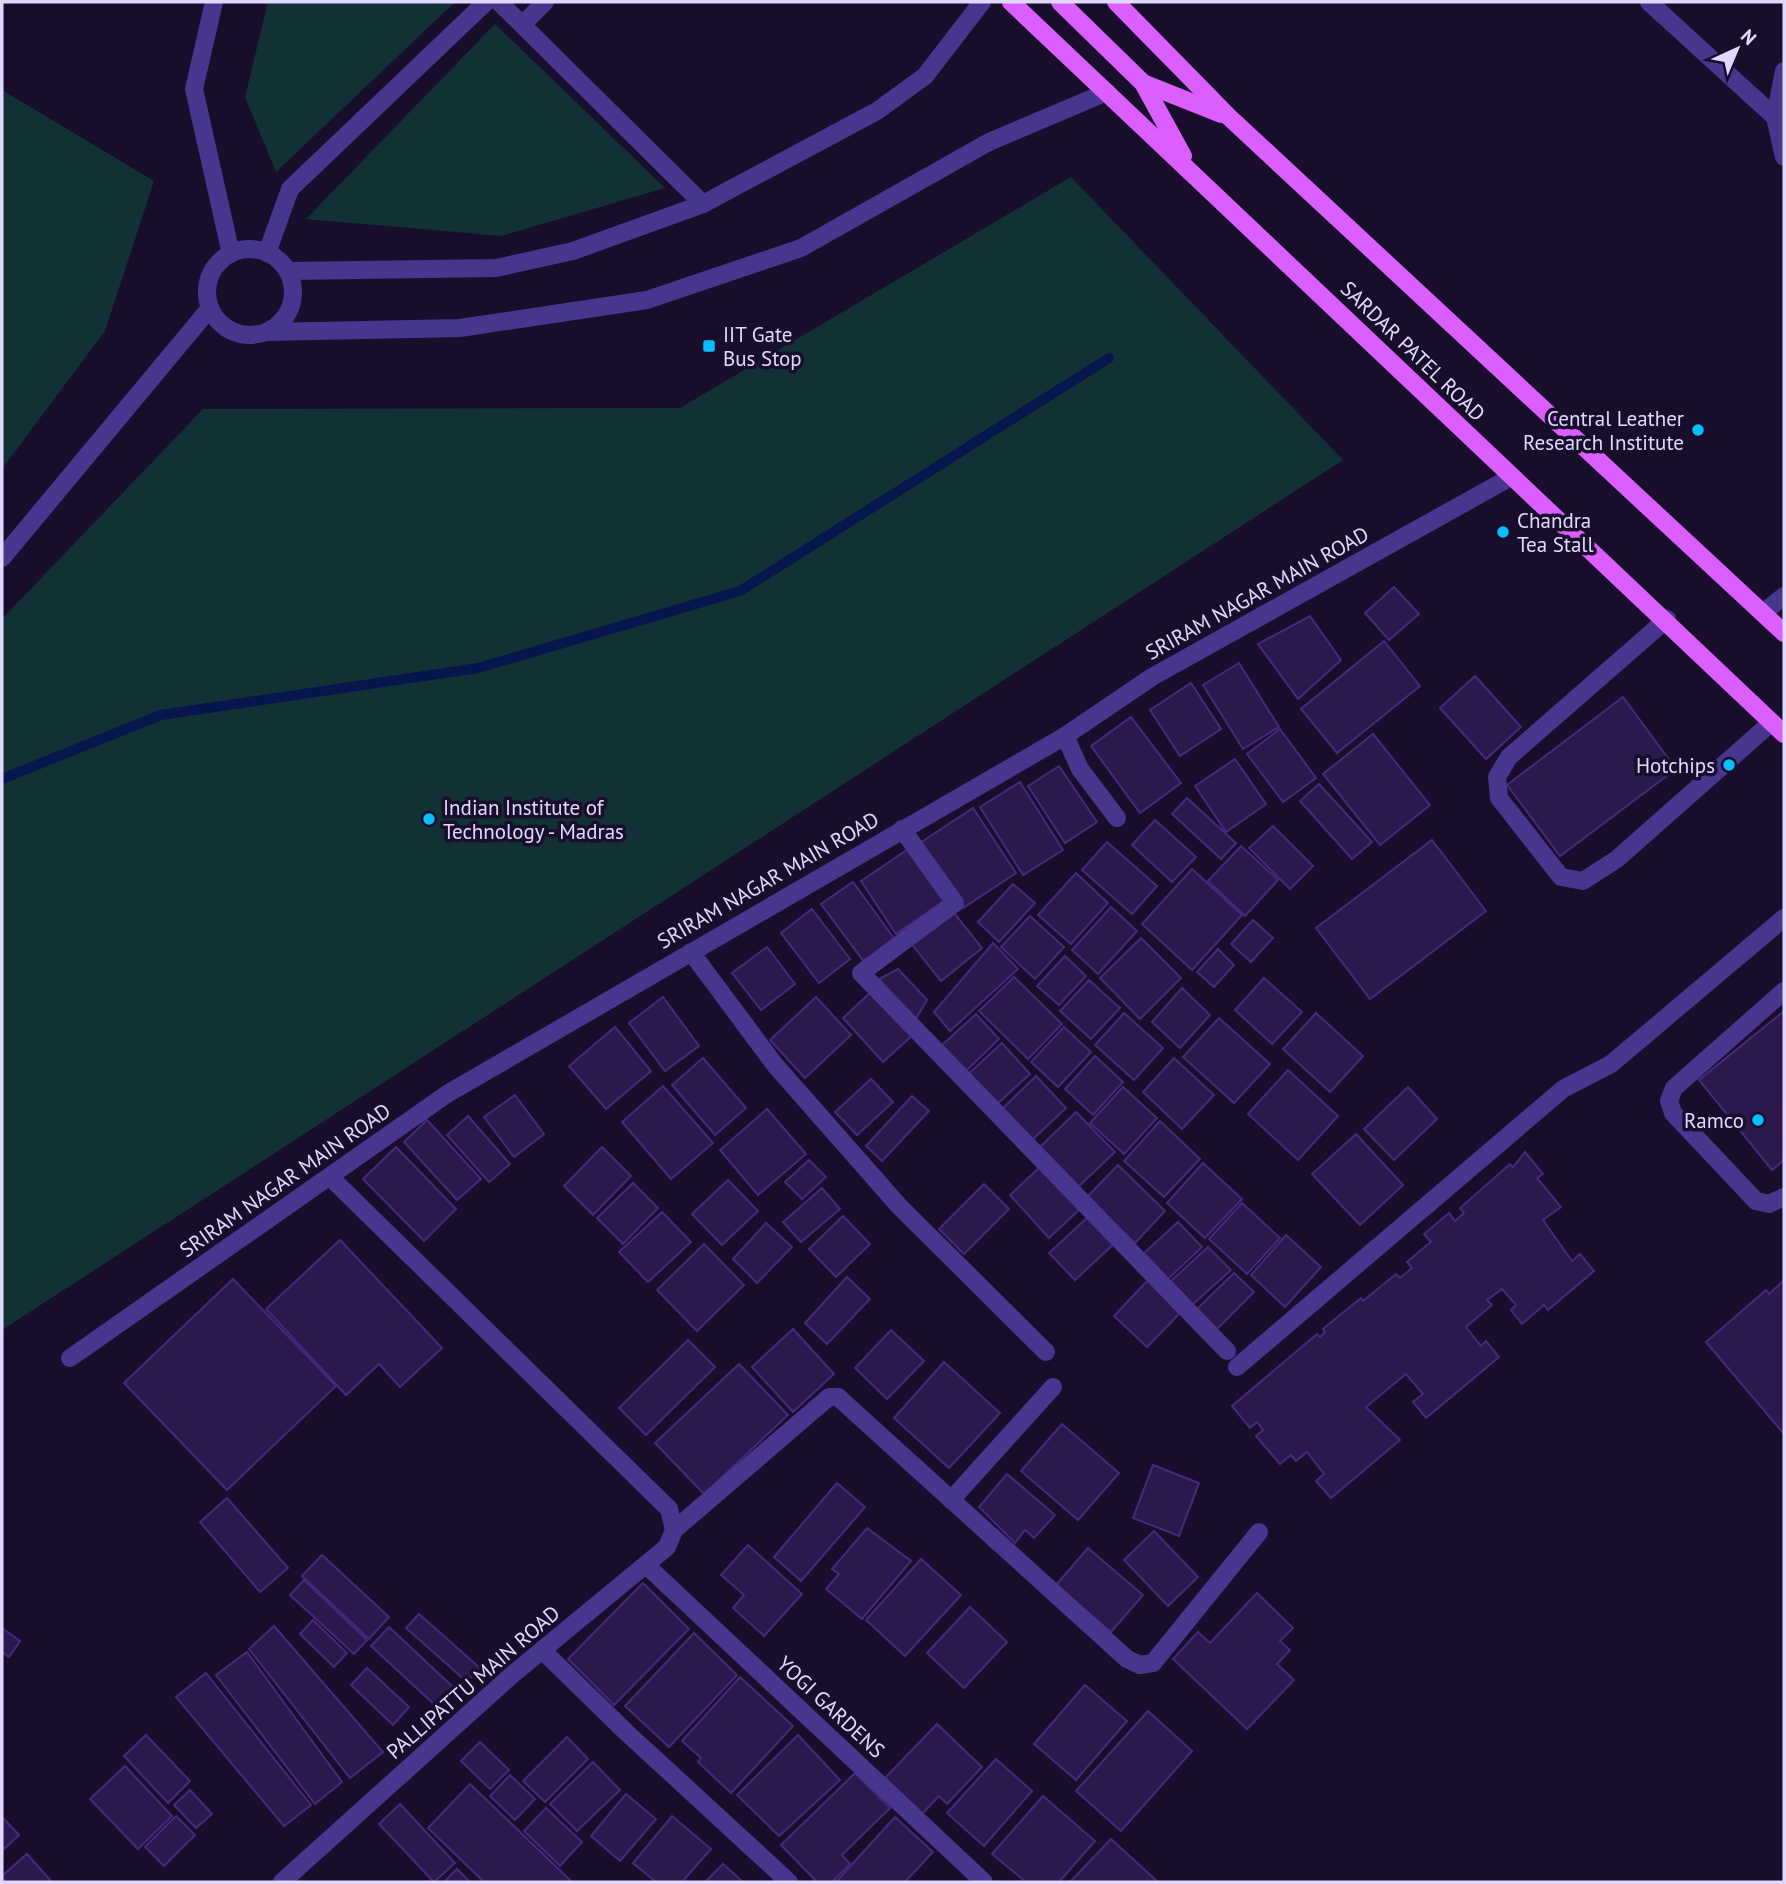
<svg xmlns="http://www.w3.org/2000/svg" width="1786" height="1884" font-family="'PT Sans',sans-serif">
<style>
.green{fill:#113135}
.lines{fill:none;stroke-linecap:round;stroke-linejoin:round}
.stream{stroke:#06154c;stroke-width:10}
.building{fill:#2b194d;stroke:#46297b;stroke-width:2}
.lane{stroke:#46368d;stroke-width:18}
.street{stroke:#46368d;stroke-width:18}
.primary{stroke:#db5fff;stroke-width:18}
.poi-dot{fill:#04c0ff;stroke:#180e2b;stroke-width:2.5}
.labels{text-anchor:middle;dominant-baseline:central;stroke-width:7;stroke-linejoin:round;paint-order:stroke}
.poi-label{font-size:21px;fill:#e2d8ff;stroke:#180e2b;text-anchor:start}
.street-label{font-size:21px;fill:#e2d8ff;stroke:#180e2b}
</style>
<rect width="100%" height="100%" fill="#180e2b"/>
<g class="green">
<polygon points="268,2 455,2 276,172 245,97"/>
<polygon points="495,24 665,188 501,236 306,219"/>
<polygon points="2,90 154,181 105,331 2,469"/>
<polygon points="1071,177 1343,460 2,1330 2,619 203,409 680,408"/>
</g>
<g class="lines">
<polyline class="stream" points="2,779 161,715 478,668 740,591 1109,358"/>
</g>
<g class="building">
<polygon points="1394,587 1419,614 1389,640 1365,613"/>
<polygon points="1310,616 1341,660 1298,699 1258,644"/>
<polygon points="1384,641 1420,686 1337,753 1301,709"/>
<polygon points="1239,663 1279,727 1243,749 1203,685"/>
<polygon points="1475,676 1521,727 1486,759 1440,708"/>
<polygon points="1191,683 1221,729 1180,756 1150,710"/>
<polygon points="1623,697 1676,769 1560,856 1507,785"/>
<polygon points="1131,717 1181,783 1140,813 1091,746"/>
<polygon points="1280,729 1316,778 1283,802 1247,754"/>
<polygon points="1373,734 1430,805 1380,845 1323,774"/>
<polygon points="1235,759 1266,804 1226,832 1195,786"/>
<polygon points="1059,766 1097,822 1065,843 1028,786"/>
<polygon points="1020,782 1063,850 1023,875 980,807"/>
<polygon points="1319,784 1372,842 1352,859 1300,801"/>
<polygon points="1187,798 1236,843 1221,859 1172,814"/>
<polygon points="973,808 1016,873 963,908 920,843"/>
<polygon points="1155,820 1196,857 1172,882 1132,845"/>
<polygon points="1273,826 1313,866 1290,889 1249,848"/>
<polygon points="1432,840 1486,911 1370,999 1316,928"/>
<polygon points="1107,842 1157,886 1132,914 1082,870"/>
<polygon points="1241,846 1278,880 1245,916 1208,881"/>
<polygon points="910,848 945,900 896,934 861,881"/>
<polygon points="1192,869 1242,915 1192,970 1142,924"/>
<polygon points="1076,873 1108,903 1071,944 1038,915"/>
<polygon points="853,882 896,941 865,963 821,904"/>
<polygon points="1013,884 1035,903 999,942 978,922"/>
<polygon points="1111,907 1137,931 1098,974 1072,950"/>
<polygon points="812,909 850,959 819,983 781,933"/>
<polygon points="951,909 982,948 941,981 910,942"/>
<polygon points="1030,916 1064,947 1035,979 1001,947"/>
<polygon points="1253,920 1273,938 1251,962 1231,944"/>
<polygon points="1141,938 1181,978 1140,1019 1100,978"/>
<polygon points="993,943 1018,969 950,1031 934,1012"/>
<polygon points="767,947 795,984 761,1010 732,973"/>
<polygon points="1218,949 1234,965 1214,987 1197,972"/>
<polygon points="1065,956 1086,976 1059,1005 1037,986"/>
<polygon points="898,969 927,1000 915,1020 879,979"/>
<polygon points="1014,977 1062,1024 1028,1059 979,1011"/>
<polygon points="1264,978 1302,1012 1272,1044 1235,1010"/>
<polygon points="1089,980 1120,1008 1091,1039 1060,1011"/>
<polygon points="1182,988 1210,1015 1180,1048 1152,1022"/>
<polygon points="873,990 914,1034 883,1062 843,1018"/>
<polygon points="663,997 699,1046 665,1071 629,1023"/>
<polygon points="816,997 851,1035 805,1078 770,1040"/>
<polygon points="1784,1011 1784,1160 1772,1170 1699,1080"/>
<polygon points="1124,1013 1163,1048 1134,1080 1095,1045"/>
<polygon points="1316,1013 1363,1056 1330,1092 1283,1049"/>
<polygon points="976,1014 999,1039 966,1071 942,1045"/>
<polygon points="1219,1018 1270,1064 1234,1103 1183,1057"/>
<polygon points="615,1027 651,1071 606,1109 569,1066"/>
<polygon points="1064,1027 1091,1052 1058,1087 1031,1062"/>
<polygon points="1002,1043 1030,1074 995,1106 967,1075"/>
<polygon points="1095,1056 1123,1082 1093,1115 1065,1089"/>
<polygon points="703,1058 746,1108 715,1135 672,1085"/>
<polygon points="1174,1058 1214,1095 1182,1129 1143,1092"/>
<polygon points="1288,1070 1338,1116 1298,1160 1248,1114"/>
<polygon points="1036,1076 1066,1108 1031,1141 1001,1110"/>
<polygon points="871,1079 893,1102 857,1135 835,1112"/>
<polygon points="663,1086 713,1143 671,1179 622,1122"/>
<polygon points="1123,1087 1157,1118 1124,1154 1090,1123"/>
<polygon points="1408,1087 1437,1119 1394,1160 1364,1129"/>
<polygon points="515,1095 544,1134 514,1157 484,1117"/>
<polygon points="912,1096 929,1111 882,1161 866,1146"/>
<polygon points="767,1109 806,1154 758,1195 720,1150"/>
<polygon points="1076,1112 1115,1152 1078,1187 1040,1147"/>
<polygon points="468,1116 510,1164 489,1182 447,1135"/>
<polygon points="427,1120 481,1179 457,1200 404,1142"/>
<polygon points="1160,1121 1200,1159 1164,1197 1124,1161"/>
<polygon points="1356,1134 1403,1185 1360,1225 1312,1174"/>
<polygon points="396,1147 456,1209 424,1241 363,1179"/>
<polygon points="602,1147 631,1176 593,1215 564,1186"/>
<polygon points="1525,1152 1543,1174 1537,1178 1561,1207 1543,1220 1572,1261 1580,1254 1594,1271 1548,1310 1544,1305 1522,1324 1511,1310 1516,1305 1502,1289 1487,1300 1492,1305 1466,1327 1481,1346 1486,1341 1499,1357 1426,1418 1413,1402 1423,1394 1406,1374 1366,1407 1400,1440 1331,1498 1316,1481 1324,1474 1307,1452 1296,1461 1291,1455 1280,1464 1256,1436 1263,1430 1257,1422 1250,1428 1232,1406 1317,1334 1320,1337 1325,1332 1323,1329 1361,1298 1363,1301 1396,1274 1400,1278 1412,1268 1407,1262 1431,1242 1424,1234 1449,1213 1455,1221 1464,1213 1460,1208 1510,1164 1513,1167"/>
<polygon points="809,1160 826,1177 802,1199 785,1182"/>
<polygon points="1203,1163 1242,1199 1205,1238 1167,1203"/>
<polygon points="1042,1165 1081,1208 1049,1238 1010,1195"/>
<polygon points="1118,1165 1165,1211 1135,1243 1087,1197"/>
<polygon points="728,1180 758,1211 722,1245 692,1214"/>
<polygon points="633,1183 658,1208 623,1244 597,1218"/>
<polygon points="984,1184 1009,1209 964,1254 939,1229"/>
<polygon points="822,1188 840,1209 801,1242 783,1222"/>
<polygon points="1242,1203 1280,1238 1247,1274 1209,1239"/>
<polygon points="662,1212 691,1242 648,1282 619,1252"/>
<polygon points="1090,1215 1115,1243 1075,1280 1049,1253"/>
<polygon points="843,1216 870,1244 836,1277 809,1249"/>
<polygon points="1178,1222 1202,1247 1168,1279 1144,1253"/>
<polygon points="766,1223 792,1247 757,1283 733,1259"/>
<polygon points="1286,1235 1321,1267 1285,1307 1251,1275"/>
<polygon points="340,1240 442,1348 400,1387 379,1364 346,1395 266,1309"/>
<polygon points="704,1244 744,1285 697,1331 657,1290"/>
<polygon points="1208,1247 1231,1270 1192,1305 1171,1281"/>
<polygon points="1234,1273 1254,1292 1217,1329 1197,1309"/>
<polygon points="847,1277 870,1299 827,1344 805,1323"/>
<polygon points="233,1279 336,1386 227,1490 124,1383"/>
<polygon points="1149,1279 1182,1311 1147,1347 1114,1316"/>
<polygon points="1783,1281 1784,1282 1784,1434 1706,1342 1766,1290 1769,1294"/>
<polygon points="793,1329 834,1374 793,1412 752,1367"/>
<polygon points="891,1330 924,1361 887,1399 855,1368"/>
<polygon points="688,1340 715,1367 646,1435 619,1408"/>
<polygon points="944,1362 1000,1413 949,1468 894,1418"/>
<polygon points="739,1364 788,1415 704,1494 655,1443"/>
<polygon points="1062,1424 1119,1473 1078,1520 1021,1471"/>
<polygon points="1153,1465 1199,1483 1179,1536 1133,1518"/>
<polygon points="1007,1474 1055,1515 1034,1538 1025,1530 1015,1543 979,1507"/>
<polygon points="837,1483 865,1507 801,1581 774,1557"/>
<polygon points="227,1498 288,1568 260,1592 200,1522"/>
<polygon points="867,1528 911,1561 862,1619 826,1589 839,1574 832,1569"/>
<polygon points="1154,1531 1198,1577 1168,1606 1124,1560"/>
<polygon points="748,1545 802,1594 764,1636 733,1608 744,1595 721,1575"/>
<polygon points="1088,1548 1143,1595 1111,1632 1056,1585"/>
<polygon points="322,1555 389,1617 369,1639 302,1576"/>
<polygon points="921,1559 961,1595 905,1656 866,1620"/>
<polygon points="304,1580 367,1640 354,1654 290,1595"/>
<polygon points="643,1583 689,1629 614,1705 568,1659"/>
<polygon points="1257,1593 1293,1628 1280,1641 1290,1650 1277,1664 1294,1680 1247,1729 1173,1659 1198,1632 1210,1643"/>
<polygon points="970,1607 1007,1642 964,1688 927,1653"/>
<polygon points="419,1614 480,1668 467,1682 406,1628"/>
<polygon points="313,1620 347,1653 334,1667 300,1634"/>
<polygon points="274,1626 383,1752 350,1778 249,1649"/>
<polygon points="389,1627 453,1687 436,1706 371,1646"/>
<polygon points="2,1628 20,1641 9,1657 2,1652"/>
<polygon points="694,1633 737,1675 669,1747 625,1706"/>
<polygon points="247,1652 342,1782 315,1804 216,1675"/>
<polygon points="367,1668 409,1707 393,1725 351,1685"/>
<polygon points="206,1673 311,1805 284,1826 176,1697"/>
<polygon points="740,1677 793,1726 731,1793 698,1762 701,1758 682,1741"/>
<polygon points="1085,1685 1127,1721 1076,1780 1034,1744"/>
<polygon points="1148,1711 1192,1751 1121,1831 1076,1791"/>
<polygon points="937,1724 982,1767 947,1804 939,1796 922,1814 885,1778"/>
<polygon points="146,1735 190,1781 168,1803 124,1756"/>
<polygon points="798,1735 840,1780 779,1836 737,1795"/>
<polygon points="567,1737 588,1759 545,1802 523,1781"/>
<polygon points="480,1742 509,1770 490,1789 461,1761"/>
<polygon points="996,1759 1032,1791 984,1846 947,1813"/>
<polygon points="593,1762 620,1790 577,1831 550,1804"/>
<polygon points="125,1766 172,1816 138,1849 90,1799"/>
<polygon points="855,1773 890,1808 842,1855 850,1864 832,1882 817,1882 781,1845"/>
<polygon points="510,1775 535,1799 515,1820 490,1796"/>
<polygon points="470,1784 572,1882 484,1882 428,1828"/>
<polygon points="190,1790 212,1814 196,1828 174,1805"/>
<polygon points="626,1794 656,1819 620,1861 591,1836"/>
<polygon points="1043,1796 1095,1841 1059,1882 1026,1882 992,1854"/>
<polygon points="400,1804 455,1863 434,1882 379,1824"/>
<polygon points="546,1808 582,1842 560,1866 524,1831"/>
<polygon points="176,1816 195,1835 164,1866 145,1847"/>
<polygon points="672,1816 711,1849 682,1882 656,1882 633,1863"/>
<polygon points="2,1817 19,1835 2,1851"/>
<polygon points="895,1817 933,1852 905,1882 836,1882"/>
<polygon points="1111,1839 1158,1882 1070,1882"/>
<polygon points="27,1854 52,1882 6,1882 2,1876"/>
<polygon points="723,1864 743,1882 705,1882"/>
<polygon points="457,1869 470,1882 444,1882"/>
</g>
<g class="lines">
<g class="lane">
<polyline points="214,2 194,89 231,254"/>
<polyline points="499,2 703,204"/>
<polyline points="1649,2 1775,117"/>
<polyline points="523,24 545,2"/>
<polyline points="1784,71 1775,117 1784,157"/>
<circle cx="250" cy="292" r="43"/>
<polyline points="267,253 290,189 486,2"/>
<polyline points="288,271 496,268 573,251 703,204 877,111 925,76 982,2"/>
<polyline points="267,332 460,328 647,300 801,248 989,142 1107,92"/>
<polyline points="2,558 210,308"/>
<polyline points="1763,613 1784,596"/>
<polyline points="1784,991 1674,1088 1669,1101 1673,1113 1756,1201 1769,1204 1784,1197"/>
<polyline points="1237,1367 1563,1089 1611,1064 1784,918"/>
</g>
<g class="street">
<polyline points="1667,619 1509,757 1497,777 1499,798 1561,877 1583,881 1617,859 1772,722"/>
<polyline points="1065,736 1080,769 1117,818"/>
<polyline points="902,829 955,903 861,973 1227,1351"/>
<polyline points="691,952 775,1065 899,1206 1046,1352"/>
<polyline points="70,1358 447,1094 1065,736 1152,677 1511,477"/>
<polyline points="951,1500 1053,1387"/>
<polyline points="674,1530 829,1397 838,1397 1127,1659 1140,1665 1153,1663 1259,1532"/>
<polyline points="646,1565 984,1882"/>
<polyline points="542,1650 626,1732 789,1882"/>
<polyline points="282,1882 513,1674 667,1547 674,1530 669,1509 330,1177"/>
</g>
<g class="primary">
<polyline points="1011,2 1784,734"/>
<polyline points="1060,2 1143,83 1183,156"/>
<polyline points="1116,2 1229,117 1784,633"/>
<polyline points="1143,83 1221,114"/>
</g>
</g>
<g class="poi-dot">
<rect x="702" y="339" width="14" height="14" rx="3.5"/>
<circle cx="1698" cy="430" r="7"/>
<circle cx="1503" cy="532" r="7"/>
<circle cx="1729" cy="765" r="7"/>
<circle cx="429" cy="819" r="7"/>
<circle cx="1758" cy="1120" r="7"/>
</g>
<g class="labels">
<g class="poi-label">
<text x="723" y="334">IIT Gate<tspan x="723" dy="24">Bus Stop</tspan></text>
<text x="1684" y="418" text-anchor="end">Central Leather<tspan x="1684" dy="24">Research Institute</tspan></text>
<text x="1517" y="520">Chandra<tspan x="1517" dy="24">Tea Stall</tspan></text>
<text x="1715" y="765" text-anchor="end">Hotchips</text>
<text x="443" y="807">Indian Institute of<tspan x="443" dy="24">Technology - Madras</tspan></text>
<text x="1744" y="1120" text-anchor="end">Ramco</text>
</g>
<g class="street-label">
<text transform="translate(1413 351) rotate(44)">SARDAR PATEL ROAD</text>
<text transform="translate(1257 593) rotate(-29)">SRIRAM NAGAR MAIN ROAD</text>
<text transform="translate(768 880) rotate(-30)">SRIRAM NAGAR MAIN ROAD</text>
<text transform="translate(285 1180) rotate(-35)">SRIRAM NAGAR MAIN ROAD</text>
<text transform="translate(473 1682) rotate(-41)">PALLIPATTU MAIN ROAD</text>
<text transform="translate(831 1707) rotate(43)">YOGI GARDENS</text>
</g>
</g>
<rect width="1786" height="1884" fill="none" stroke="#e2d8ff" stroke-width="7"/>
<g transform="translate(1737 49) rotate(44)" stroke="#180e2b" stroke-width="5" paint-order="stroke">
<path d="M0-5L12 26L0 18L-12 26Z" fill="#e2d8ff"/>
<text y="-10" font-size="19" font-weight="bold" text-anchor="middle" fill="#e2d8ff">N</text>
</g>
</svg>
